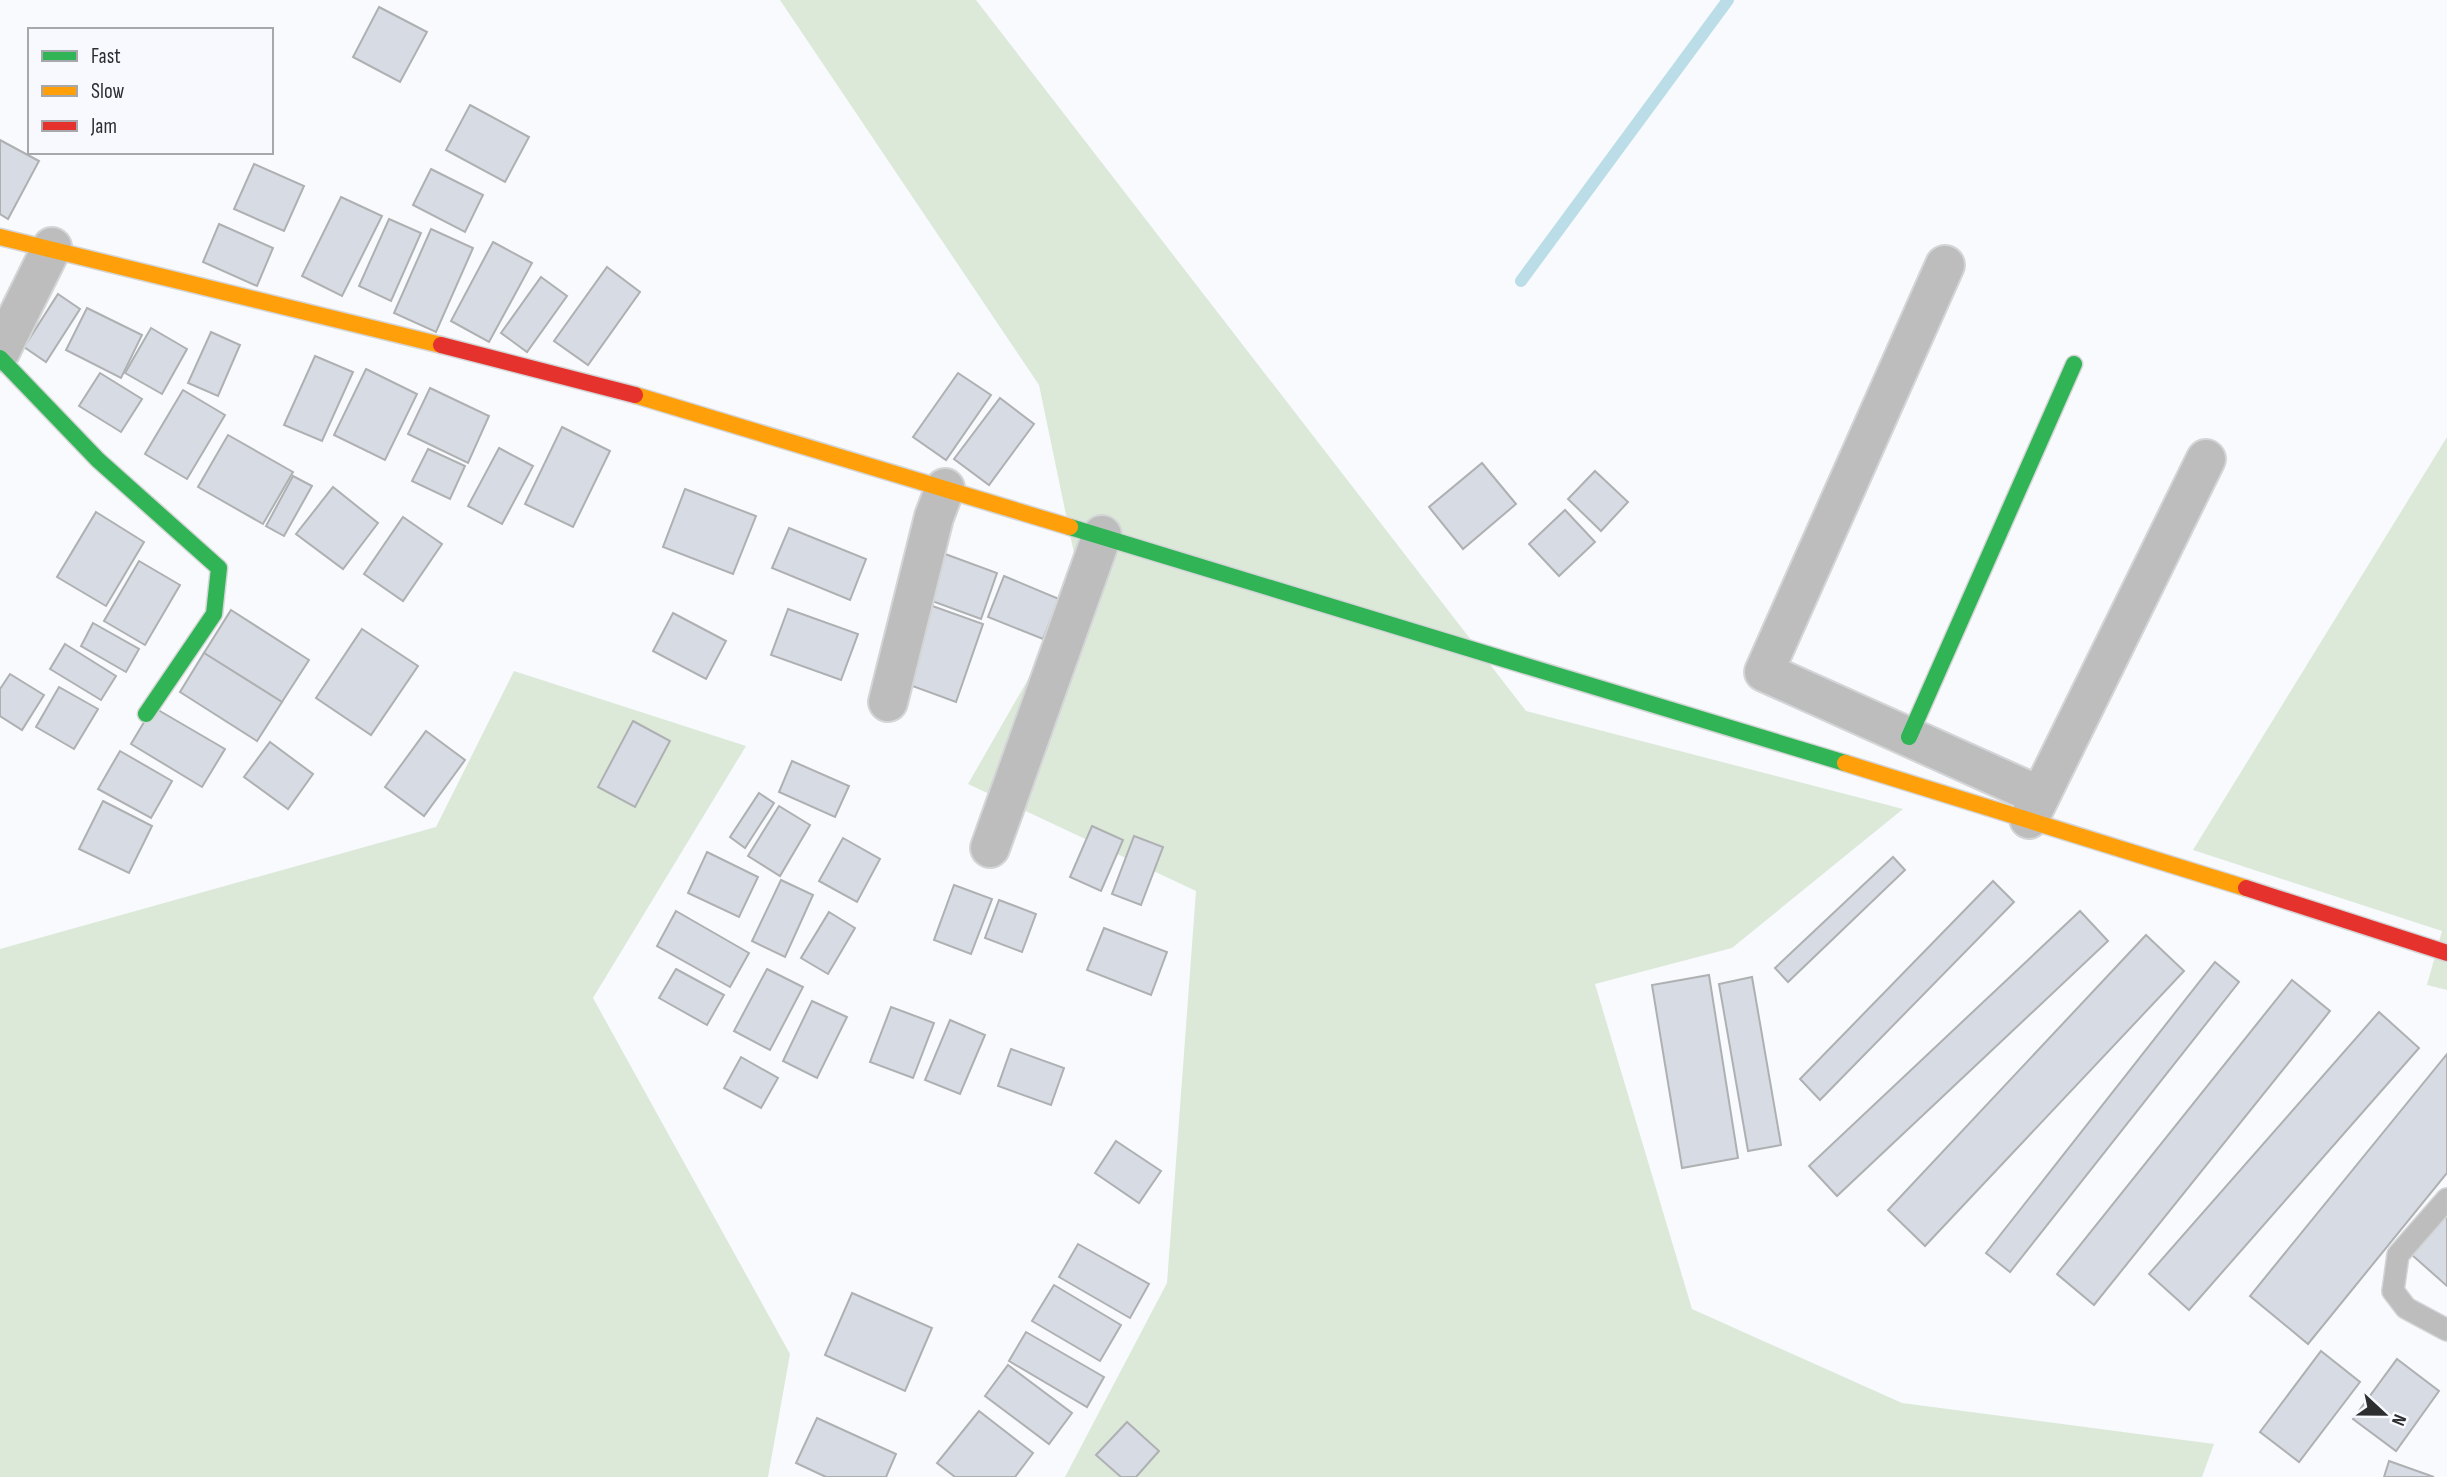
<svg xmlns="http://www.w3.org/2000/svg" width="2447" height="1477" font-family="'Sofia Sans Condensed',sans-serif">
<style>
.green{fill:#dce9d9}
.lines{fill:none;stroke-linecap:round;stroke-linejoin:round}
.stream{stroke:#bbdde7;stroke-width:12}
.building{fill:#d7dbe3;stroke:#aeb0b2;stroke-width:2}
.lane-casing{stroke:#d4d5d7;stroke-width:24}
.street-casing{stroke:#d4d5d7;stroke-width:42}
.fast-casing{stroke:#d4d5d7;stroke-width:19}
.slow-casing{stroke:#d4d5d7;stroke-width:19}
.jam-casing{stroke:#d4d5d7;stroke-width:19}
.lane{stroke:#bcbdbc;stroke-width:21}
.street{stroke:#bcbdbc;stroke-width:38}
.fast{stroke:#30b455;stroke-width:16}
.slow{stroke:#ff9f0a;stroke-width:16}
.jam{stroke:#e5322d;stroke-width:16}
</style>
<rect width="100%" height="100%" fill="#f8fafd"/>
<g class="green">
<polygon points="780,0 976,0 1526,711 1903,809 1732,948 1595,984 1692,1309 1902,1403 2214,1444 2202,1477 1065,1477 1167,1283 1196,891 968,784 1081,587 1039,385"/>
<polygon points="2447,437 2447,990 2427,985 2442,931 2193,850"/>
<polygon points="514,671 746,746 593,998 790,1354 768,1477 0,1477 0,949 436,827"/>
</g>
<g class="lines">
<polyline class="stream" points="1521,281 1728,0"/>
</g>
<g class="building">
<polygon points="379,7 427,32 400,82 353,57"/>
<polygon points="470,105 529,137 505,182 446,150"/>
<polygon points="0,140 39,161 8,219 0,214"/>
<polygon points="254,164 304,186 284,231 234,209"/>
<polygon points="431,169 483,195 465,232 413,205"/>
<polygon points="341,197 382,216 342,296 302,276"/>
<polygon points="389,219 421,233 391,301 359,286"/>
<polygon points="219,224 273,248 257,286 203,262"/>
<polygon points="431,229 473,248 436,332 394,313"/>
<polygon points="493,242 532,263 489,342 451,321"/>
<polygon points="607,267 640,292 588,365 554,341"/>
<polygon points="541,277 567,296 527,352 501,333"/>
<polygon points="58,294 80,309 46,362 24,347"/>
<polygon points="87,308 142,335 121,378 66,350"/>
<polygon points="151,328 187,349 162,394 125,373"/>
<polygon points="211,332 240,345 218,396 188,383"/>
<polygon points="315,356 353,372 322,441 284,425"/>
<polygon points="366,369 417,394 385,460 334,435"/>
<polygon points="100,373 142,399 121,432 79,406"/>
<polygon points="958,373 991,395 946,460 913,437"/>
<polygon points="430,388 489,416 468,463 408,434"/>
<polygon points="183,390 225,415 187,479 145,454"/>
<polygon points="1000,398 1034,424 989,485 954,459"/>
<polygon points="562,427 610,451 573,527 525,504"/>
<polygon points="228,435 293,472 263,524 198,487"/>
<polygon points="499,448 533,466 502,524 468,506"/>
<polygon points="428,449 465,466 450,499 412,481"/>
<polygon points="1482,463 1516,504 1463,549 1429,507"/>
<polygon points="1595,471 1628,502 1601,531 1568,499"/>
<polygon points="293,476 312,486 284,536 266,526"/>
<polygon points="333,487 378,523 343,569 296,534"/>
<polygon points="685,489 756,516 733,574 663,547"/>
<polygon points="1565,510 1595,542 1559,576 1529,544"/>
<polygon points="96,512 144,542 106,606 57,577"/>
<polygon points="403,517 442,544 403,601 364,574"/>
<polygon points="789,528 866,559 850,600 772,568"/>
<polygon points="937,551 997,573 981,619 921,597"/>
<polygon points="139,561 180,585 145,645 104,621"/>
<polygon points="1004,576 1059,599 1043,639 988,617"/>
<polygon points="924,603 983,624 956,702 896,680"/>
<polygon points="788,609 858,634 841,680 771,655"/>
<polygon points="231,610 309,660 282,702 204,653"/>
<polygon points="673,613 726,641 706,679 653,651"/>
<polygon points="93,623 139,649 126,672 81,646"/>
<polygon points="362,629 418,666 371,735 316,698"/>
<polygon points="65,644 116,676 101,700 50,669"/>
<polygon points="204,653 282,702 257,741 180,692"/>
<polygon points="10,674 44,695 22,730 0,716 0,689"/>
<polygon points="59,687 98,709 74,749 36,727"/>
<polygon points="153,707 225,749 202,787 131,744"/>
<polygon points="633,721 670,741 635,807 598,787"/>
<polygon points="426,731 465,760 424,816 385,787"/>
<polygon points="270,742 313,774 288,809 244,777"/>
<polygon points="120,751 172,781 151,818 98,789"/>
<polygon points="792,761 849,786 835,817 779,792"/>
<polygon points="759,793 774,803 745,848 730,837"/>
<polygon points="103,801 152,826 129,873 79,849"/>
<polygon points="779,806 810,825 780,876 748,856"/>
<polygon points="1092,826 1123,840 1101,891 1070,877"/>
<polygon points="1134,836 1163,847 1141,905 1112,894"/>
<polygon points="843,838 880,859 857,902 819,881"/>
<polygon points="707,852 758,877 739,917 688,893"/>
<polygon points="1893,857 1905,870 1788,982 1775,968"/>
<polygon points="781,880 813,895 785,957 752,941"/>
<polygon points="1993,881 2014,902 1820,1100 1800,1079"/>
<polygon points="954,885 992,899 971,954 934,940"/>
<polygon points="999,900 1036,914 1022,952 985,938"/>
<polygon points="676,911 749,953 730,987 657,946"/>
<polygon points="2080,911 2108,941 1837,1196 1809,1166"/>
<polygon points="829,912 855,928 828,974 801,958"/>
<polygon points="1104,928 1167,952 1151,995 1087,970"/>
<polygon points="2146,935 2184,971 1925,1246 1888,1210"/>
<polygon points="2215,962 2239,982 2010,1272 1986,1253"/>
<polygon points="676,969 724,995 707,1025 659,998"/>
<polygon points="767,969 803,987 770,1050 734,1031"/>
<polygon points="1709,975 1738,1158 1682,1168 1652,985"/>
<polygon points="1752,977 1781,1145 1748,1151 1719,984"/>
<polygon points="2292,980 2330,1011 2094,1305 2057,1274"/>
<polygon points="812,1001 847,1017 817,1078 783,1061"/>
<polygon points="891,1007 934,1023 913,1078 870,1062"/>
<polygon points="2379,1012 2419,1048 2189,1310 2149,1274"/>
<polygon points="950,1020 985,1035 960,1094 925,1080"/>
<polygon points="1011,1049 1064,1068 1051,1105 998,1086"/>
<polygon points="2447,1054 2447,1173 2308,1344 2250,1296"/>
<polygon points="741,1057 778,1078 761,1108 724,1088"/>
<polygon points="1116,1141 1161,1171 1139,1203 1095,1173"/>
<polygon points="2447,1215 2447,1286 2412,1255"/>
<polygon points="1078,1244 1149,1284 1130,1318 1059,1277"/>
<polygon points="1054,1285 1121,1325 1100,1361 1032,1321"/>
<polygon points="852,1293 932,1328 905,1391 825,1355"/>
<polygon points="1026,1332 1104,1377 1087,1407 1009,1361"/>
<polygon points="2321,1351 2360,1382 2299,1462 2260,1432"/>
<polygon points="2397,1359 2439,1391 2396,1451 2353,1419"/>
<polygon points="1008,1365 1072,1413 1049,1444 985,1396"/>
<polygon points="979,1411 1033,1453 1015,1477 955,1477 937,1463"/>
<polygon points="817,1418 896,1454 886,1477 826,1477 796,1463"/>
<polygon points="1127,1422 1159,1451 1136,1477 1121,1477 1096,1455"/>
<polygon points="2389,1461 2434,1477 2384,1477"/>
</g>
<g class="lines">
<g class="lane-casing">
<polyline id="lane" points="2447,1199 2398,1255 2393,1291 2406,1308 2447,1330"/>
</g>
<g class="street-casing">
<g id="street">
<polyline points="1945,265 1764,672 2040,796"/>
<polyline points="0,352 52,247"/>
<polyline points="888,702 934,517 945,488"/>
<polyline points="2029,819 2206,459"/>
<polyline points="990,848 1102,535"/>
</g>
</g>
<g class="fast-casing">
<g id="fast">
<polyline points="0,358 98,460 219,568 214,614 146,714"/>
<polyline points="1070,527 1845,763"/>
<polyline points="1909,737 2074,364"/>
</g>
</g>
<g class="slow-casing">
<g id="slow">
<polyline points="0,237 441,345"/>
<polyline points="635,395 1070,527"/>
<polyline points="1845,763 2246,888"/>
</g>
</g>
<g class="jam-casing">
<g id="jam">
<polyline points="441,345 635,395"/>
<polyline points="2246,888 2447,953"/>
</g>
</g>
<use href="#lane" class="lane"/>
<use href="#street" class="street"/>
<use href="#fast" class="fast"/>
<use href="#slow" class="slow"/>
<use href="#jam" class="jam"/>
</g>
<rect x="28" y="28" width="245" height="126" fill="#f7f9fe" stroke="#a6a8ac" stroke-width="2"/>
<rect x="42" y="51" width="35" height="10" fill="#30b455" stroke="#a6a8ac" stroke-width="2"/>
<text x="91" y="63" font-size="21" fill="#2d2e30">Fast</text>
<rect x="42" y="86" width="35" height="10" fill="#ff9f0a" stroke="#a6a8ac" stroke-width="2"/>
<text x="91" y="98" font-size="21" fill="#2d2e30">Slow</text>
<rect x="42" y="121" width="35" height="10" fill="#e5322d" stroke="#a6a8ac" stroke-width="2"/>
<text x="91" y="133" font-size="21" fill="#2d2e30">Jam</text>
<g transform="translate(2384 1414) rotate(112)" stroke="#f7f9fe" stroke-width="5" paint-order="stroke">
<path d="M0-5L12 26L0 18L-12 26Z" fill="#2d2e30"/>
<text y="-10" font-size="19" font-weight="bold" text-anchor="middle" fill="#2d2e30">N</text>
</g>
</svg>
